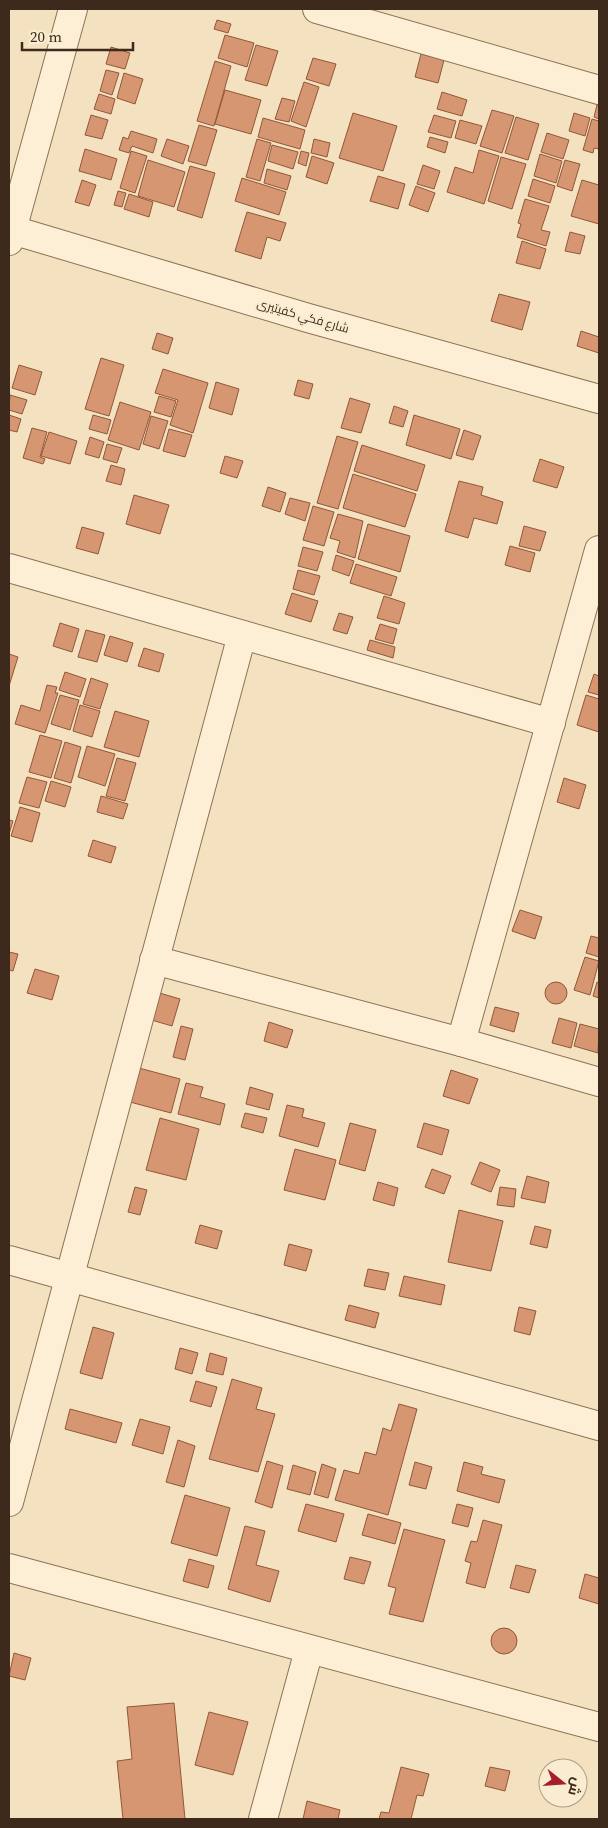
<svg xmlns="http://www.w3.org/2000/svg" width="608" height="1828" font-family="'Source Serif 4',Cairo,serif">
<style>
.building{fill:#d69672;stroke:#915738}
.lines{fill:none;stroke-linecap:round;stroke-linejoin:round}
.minor-casing{stroke:#8f7156;stroke-width:30}
.minor{stroke:#fdefd5;stroke-width:28}
.labels{text-anchor:middle;dominant-baseline:central;stroke-width:4.5;stroke-linejoin:round;paint-order:stroke}
.street-label{font-size:12px;fill:#3d2a1c;stroke:#faecd1}
</style>
<rect width="100%" height="100%" fill="#f3e1c0"/>
<g class="building">
<polygon points="217,20 231,24 228,33 214,29"/>
<polygon points="225,35 254,43 247,67 218,58"/>
<polygon points="256,45 278,51 267,86 245,80"/>
<polygon points="111,47 130,53 125,69 106,64"/>
<polygon points="421,54 444,60 438,83 415,77"/>
<polygon points="313,58 336,64 329,86 306,79"/>
<polygon points="215,61 231,66 214,126 197,121"/>
<polygon points="106,70 119,73 112,95 100,91"/>
<polygon points="124,73 143,79 135,104 117,98"/>
<polygon points="304,82 319,87 306,127 291,121"/>
<polygon points="225,90 261,100 251,134 215,124"/>
<polygon points="442,92 467,100 462,116 437,109"/>
<polygon points="99,94 115,99 111,114 94,109"/>
<polygon points="282,98 295,101 289,122 275,119"/>
<polygon points="597,105 599,106 599,119 594,117"/>
<polygon points="492,110 514,116 502,153 480,146"/>
<polygon points="353,113 397,126 383,171 339,158"/>
<polygon points="574,113 590,118 585,136 569,131"/>
<polygon points="91,115 108,120 102,139 85,135"/>
<polygon points="434,115 456,121 451,138 428,132"/>
<polygon points="516,117 539,124 528,160 505,153"/>
<polygon points="263,118 305,130 300,149 258,137"/>
<polygon points="592,119 599,121 599,149 594,148 593,153 583,150"/>
<polygon points="460,120 482,126 476,144 455,138"/>
<polygon points="199,125 217,130 206,166 188,161"/>
<polygon points="131,131 157,139 153,153 132,146 129,153 119,150 123,137 128,139"/>
<polygon points="547,133 569,140 563,159 541,152"/>
<polygon points="430,137 448,142 445,153 427,147"/>
<polygon points="167,139 189,146 183,164 161,156"/>
<polygon points="257,139 271,143 260,181 246,177"/>
<polygon points="314,139 330,143 327,157 311,153"/>
<polygon points="272,145 298,152 293,169 268,161"/>
<polygon points="85,149 117,159 111,180 79,171"/>
<polygon points="479,150 499,156 484,204 447,192 455,167 473,173"/>
<polygon points="131,151 147,156 135,193 120,188"/>
<polygon points="301,151 309,153 306,166 298,163"/>
<polygon points="540,154 562,161 556,183 534,176"/>
<polygon points="312,156 334,163 327,184 306,177"/>
<polygon points="501,157 526,164 512,209 488,201"/>
<polygon points="148,160 185,172 174,207 138,196"/>
<polygon points="565,160 580,164 572,191 557,186"/>
<polygon points="423,165 440,171 434,189 417,184"/>
<polygon points="190,166 215,173 202,218 177,210"/>
<polygon points="267,169 291,176 287,190 264,183"/>
<polygon points="378,176 405,184 398,209 370,201"/>
<polygon points="242,178 286,192 279,215 235,201"/>
<polygon points="533,179 555,186 550,203 528,196"/>
<polygon points="82,180 96,185 89,206 75,202"/>
<polygon points="582,180 599,185 599,224 571,216"/>
<polygon points="416,186 435,193 428,212 409,205"/>
<polygon points="118,191 126,193 122,207 114,205"/>
<polygon points="129,194 153,202 149,217 124,209"/>
<polygon points="525,199 549,206 541,230 550,232 546,246 517,237 521,224 518,223"/>
<polygon points="247,212 286,223 280,241 267,237 261,259 235,251"/>
<polygon points="570,232 585,236 580,254 565,251"/>
<polygon points="522,241 546,249 540,269 516,263"/>
<polygon points="499,294 530,302 522,330 491,321"/>
<polygon points="581,331 599,337 599,353 577,346"/>
<polygon points="157,333 173,338 168,354 152,349"/>
<polygon points="101,358 124,365 109,416 85,409"/>
<polygon points="19,365 42,372 35,395 12,388"/>
<polygon points="163,369 208,383 193,433 170,425 178,400 155,393"/>
<polygon points="298,380 313,384 309,399 294,395"/>
<polygon points="216,382 239,389 232,415 209,408"/>
<polygon points="10,395 27,400 22,414 9,410"/>
<polygon points="159,396 176,401 171,417 154,412"/>
<polygon points="350,398 370,404 361,433 341,428"/>
<polygon points="120,402 151,412 139,450 108,440"/>
<polygon points="394,406 408,411 403,427 389,423"/>
<polygon points="9,415 21,419 17,432 9,430"/>
<polygon points="93,415 111,420 107,434 89,429"/>
<polygon points="414,415 460,429 451,459 406,445"/>
<polygon points="151,416 168,421 159,449 143,444"/>
<polygon points="32,428 47,432 40,457 45,459 43,464 23,458"/>
<polygon points="169,429 192,435 185,457 163,451"/>
<polygon points="464,430 481,436 473,460 456,455"/>
<polygon points="49,432 77,441 70,464 41,456"/>
<polygon points="337,436 358,442 338,509 317,503"/>
<polygon points="90,437 104,442 99,458 85,454"/>
<polygon points="107,444 122,448 117,463 103,459"/>
<polygon points="362,445 425,465 417,491 354,471"/>
<polygon points="225,456 243,461 237,478 220,473"/>
<polygon points="540,459 564,467 557,488 533,481"/>
<polygon points="111,465 125,469 121,485 106,481"/>
<polygon points="353,474 416,494 405,527 343,508"/>
<polygon points="459,481 483,487 481,495 503,502 497,524 474,518 468,538 445,531"/>
<polygon points="268,487 286,493 280,512 262,506"/>
<polygon points="134,495 169,505 160,534 126,524"/>
<polygon points="290,498 310,503 305,521 285,514"/>
<polygon points="313,506 334,512 324,546 303,540"/>
<polygon points="338,514 363,521 355,558 337,552 340,541 330,538"/>
<polygon points="368,524 410,536 400,572 358,559"/>
<polygon points="524,526 546,532 540,551 519,546"/>
<polygon points="82,527 104,533 98,554 76,548"/>
<polygon points="510,546 535,553 530,572 505,565"/>
<polygon points="303,547 323,552 317,571 298,566"/>
<polygon points="336,555 354,561 349,576 332,570"/>
<polygon points="356,564 397,577 391,596 350,583"/>
<polygon points="298,570 320,576 314,595 293,589"/>
<polygon points="292,593 318,601 311,622 285,614"/>
<polygon points="384,596 405,603 399,624 377,618"/>
<polygon points="339,613 353,617 347,634 333,630"/>
<polygon points="60,623 79,629 72,652 53,646"/>
<polygon points="380,624 397,629 393,644 375,639"/>
<polygon points="86,630 105,635 97,662 78,657"/>
<polygon points="110,636 133,643 127,662 104,655"/>
<polygon points="370,640 395,647 393,658 367,650"/>
<polygon points="144,648 164,654 159,672 138,666"/>
<polygon points="9,654 18,657 9,686"/>
<polygon points="65,672 86,679 80,697 59,690"/>
<polygon points="594,674 599,676 599,695 588,692"/>
<polygon points="91,678 108,684 100,709 83,704"/>
<polygon points="47,685 57,687 55,693 58,693 45,733 15,724 21,705 40,711"/>
<polygon points="60,695 79,700 70,730 51,724"/>
<polygon points="586,695 599,699 599,732 577,725"/>
<polygon points="80,705 100,711 92,737 73,731"/>
<polygon points="115,711 149,721 139,757 104,747"/>
<polygon points="40,735 62,741 51,778 29,772"/>
<polygon points="65,742 81,747 71,783 54,778"/>
<polygon points="87,746 115,754 105,786 78,777"/>
<polygon points="117,758 136,763 125,801 106,796"/>
<polygon points="27,777 47,782 39,808 19,803"/>
<polygon points="564,778 586,785 579,809 557,802"/>
<polygon points="51,781 71,787 65,807 45,801"/>
<polygon points="101,796 128,804 123,819 97,812"/>
<polygon points="20,807 40,813 32,842 11,836"/>
<polygon points="9,820 13,821 9,834"/>
<polygon points="93,840 116,847 111,863 88,856"/>
<polygon points="520,910 542,917 535,939 512,931"/>
<polygon points="591,936 599,938 599,957 586,953"/>
<polygon points="9,952 18,954 13,971 9,970"/>
<polygon points="585,957 599,961 590,995 574,990"/>
<polygon points="35,969 59,976 52,1000 27,993"/>
<circle cx="556" cy="993" r="11"/>
<polygon points="597,982 599,983 599,998 593,996"/>
<polygon points="156,992 180,999 172,1026 148,1019"/>
<polygon points="495,1007 519,1013 514,1032 490,1025"/>
<polygon points="559,1018 577,1023 571,1048 552,1043"/>
<polygon points="269,1022 293,1030 287,1048 264,1041"/>
<polygon points="580,1024 599,1029 598,1053 574,1046"/>
<polygon points="181,1026 193,1029 185,1060 173,1057"/>
<polygon points="139,1068 180,1079 171,1113 130,1102"/>
<polygon points="451,1070 478,1079 469,1104 443,1096"/>
<polygon points="186,1083 203,1087 200,1097 225,1104 220,1125 178,1114"/>
<polygon points="250,1087 273,1094 269,1110 246,1104"/>
<polygon points="287,1105 304,1109 302,1117 325,1123 318,1147 279,1136"/>
<polygon points="245,1113 267,1118 263,1133 241,1127"/>
<polygon points="160,1118 199,1129 186,1180 146,1170"/>
<polygon points="350,1123 376,1130 365,1171 339,1164"/>
<polygon points="424,1123 449,1130 442,1155 417,1147"/>
<polygon points="295,1149 336,1160 325,1200 284,1190"/>
<polygon points="480,1162 500,1170 491,1192 471,1184"/>
<polygon points="432,1169 451,1176 444,1194 425,1187"/>
<polygon points="527,1176 549,1182 545,1203 521,1198"/>
<polygon points="378,1182 398,1188 394,1206 373,1200"/>
<polygon points="135,1187 147,1190 140,1215 128,1212"/>
<polygon points="500,1187 516,1189 514,1207 497,1205"/>
<polygon points="459,1210 503,1221 491,1271 448,1262"/>
<polygon points="200,1225 222,1231 217,1249 195,1243"/>
<polygon points="535,1226 551,1230 547,1248 530,1244"/>
<polygon points="289,1244 312,1250 306,1271 284,1265"/>
<polygon points="368,1269 389,1273 385,1290 364,1286"/>
<polygon points="404,1276 445,1285 441,1305 399,1296"/>
<polygon points="349,1305 379,1313 375,1328 345,1320"/>
<polygon points="519,1307 536,1311 530,1335 514,1331"/>
<polygon points="93,1327 114,1333 102,1379 80,1373"/>
<polygon points="180,1348 198,1353 192,1374 175,1369"/>
<polygon points="210,1353 227,1358 223,1375 206,1371"/>
<polygon points="232,1379 262,1388 256,1409 275,1414 258,1472 209,1459"/>
<polygon points="196,1381 217,1387 211,1407 190,1401"/>
<polygon points="399,1404 417,1409 388,1515 335,1500 344,1470 359,1474 365,1452 376,1455 383,1428 391,1431"/>
<polygon points="70,1409 122,1423 116,1443 65,1429"/>
<polygon points="140,1419 170,1427 163,1454 132,1445"/>
<polygon points="178,1440 195,1446 184,1487 166,1482"/>
<polygon points="267,1461 283,1466 272,1508 255,1502"/>
<polygon points="415,1462 432,1467 426,1489 409,1485"/>
<polygon points="464,1462 483,1467 481,1474 505,1480 499,1503 457,1491"/>
<polygon points="322,1464 336,1469 328,1498 314,1494"/>
<polygon points="293,1465 316,1472 310,1495 287,1489"/>
<polygon points="185,1495 230,1508 217,1556 171,1543"/>
<polygon points="306,1504 344,1514 336,1542 298,1531"/>
<polygon points="457,1504 473,1508 468,1527 452,1523"/>
<polygon points="368,1514 401,1523 395,1544 362,1535"/>
<polygon points="483,1520 502,1525 485,1588 466,1583 471,1563 465,1561 471,1541 477,1542"/>
<polygon points="245,1526 265,1531 256,1565 279,1571 270,1602 228,1589"/>
<polygon points="404,1529 445,1540 423,1622 389,1614 396,1588 388,1586"/>
<polygon points="350,1557 371,1562 364,1584 344,1579"/>
<polygon points="189,1559 214,1566 208,1588 183,1581"/>
<polygon points="516,1565 536,1570 529,1593 510,1588"/>
<polygon points="585,1574 599,1578 599,1604 579,1598"/>
<circle cx="504" cy="1641" r="13"/>
<polygon points="14,1653 31,1658 25,1680 9,1676"/>
<polygon points="174,1703 185,1819 123,1819 117,1761 132,1759 127,1707"/>
<polygon points="209,1712 248,1722 233,1775 195,1765"/>
<polygon points="401,1767 429,1774 423,1796 417,1795 411,1819 379,1819 381,1812 389,1813"/>
<polygon points="490,1767 510,1771 505,1791 485,1786"/>
<polygon points="307,1801 340,1810 338,1819 303,1819"/>
</g>
<g class="lines">
<g class="minor-casing">
<g id="minor">
<polyline points="317,9 599,90"/>
<polyline points="9,229 308,318 599,399"/>
<polyline points="9,241 73,9"/>
<polyline points="9,568 551,723"/>
<polyline points="154,960 461,1042 599,1082"/>
<polyline points="461,1042 599,550"/>
<polyline points="9,1260 599,1426"/>
<polyline points="9,1502 242,635"/>
<polyline points="9,1568 599,1727"/>
<polyline points="263,1819 309,1650"/>
</g>
</g>
<use href="#minor" class="minor"/>
</g>
<g class="labels">
<g class="street-label">
<text transform="translate(303 316) rotate(16)">شارع فكي كفيتيرى</text>
</g>
</g>
<rect width="608" height="1828" fill="none" stroke="#3d2a1c" stroke-width="20"/>
<g transform="translate(563 1783) rotate(107)"><circle r="24" fill="#faecd1" stroke="#ae9e89"/>
<path d="M0-4L9 19L0 12L-9 19Z" fill="#a61e27"/>
<text y="-8" font-size="14" font-weight="bold" text-anchor="middle" fill="#3d2a1c">ش</text>
</g>
<path d="M22 42v8h111v-8" fill="none" stroke="#3d2a1c" stroke-width="2.5"/>
<text x="30" y="42" font-size="15" fill="#3d2a1c" stroke="#faecd1" stroke-width="4" paint-order="stroke">20 m</text>
</svg>
